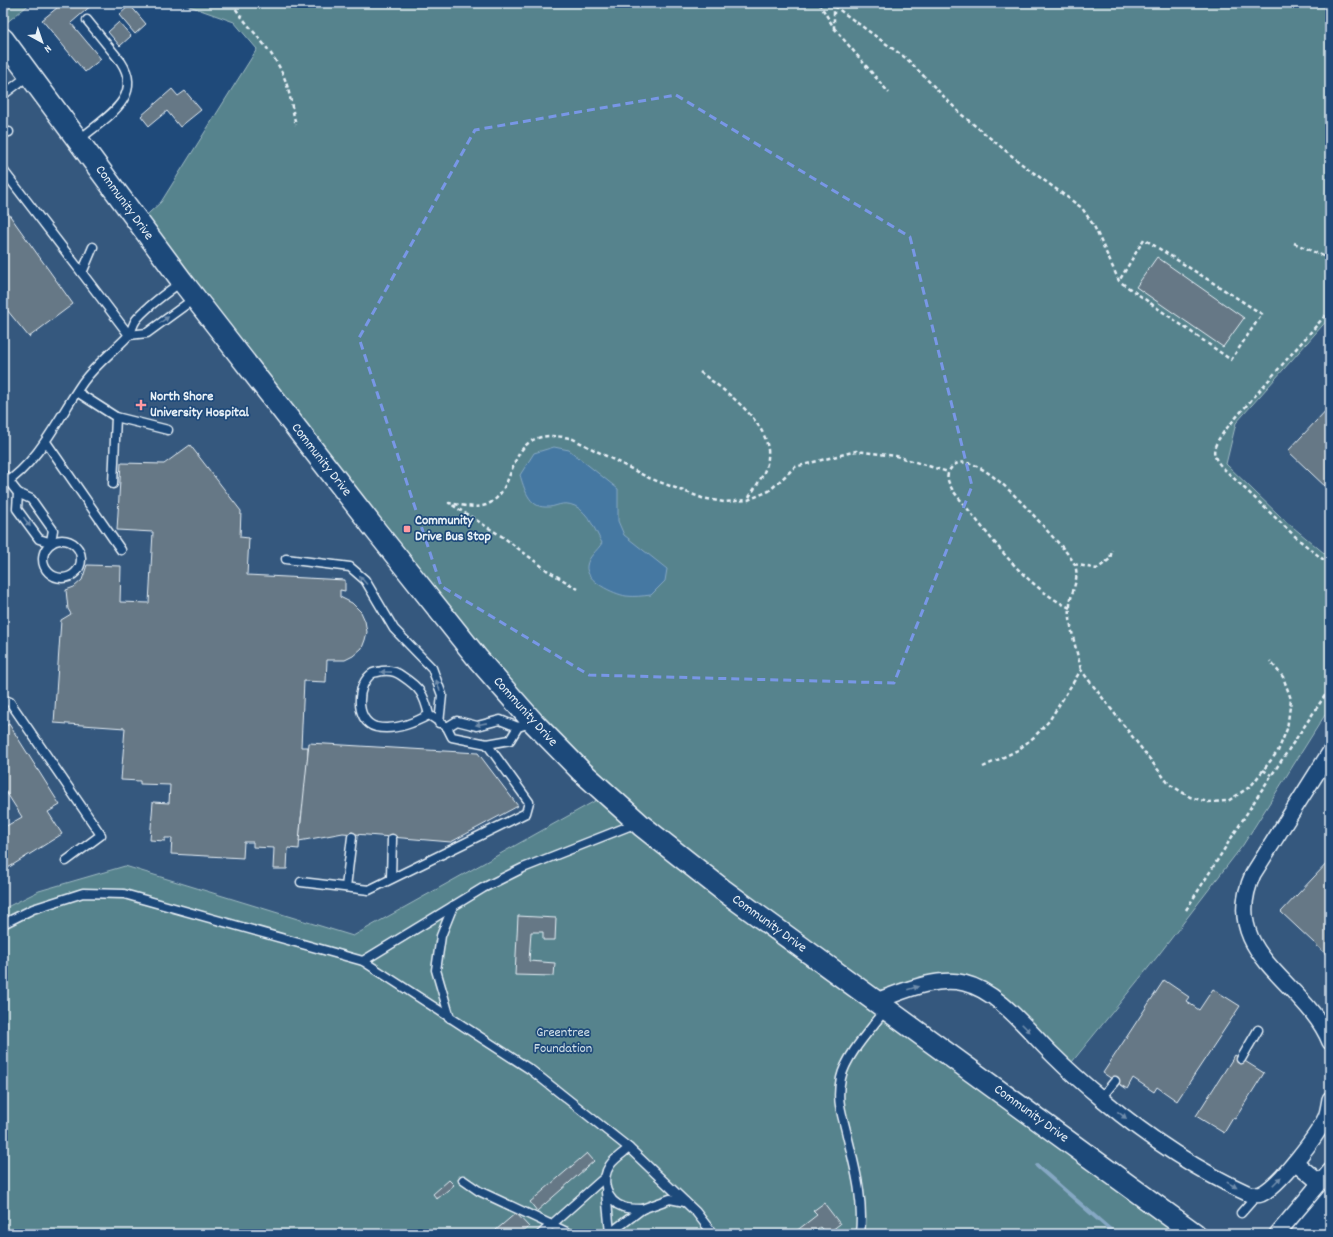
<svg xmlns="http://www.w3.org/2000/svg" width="1333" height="1237" font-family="Dekko,sans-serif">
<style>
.built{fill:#34587e}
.green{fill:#56838d;stroke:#9fbac2}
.water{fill:#4578a2;stroke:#86a8c4}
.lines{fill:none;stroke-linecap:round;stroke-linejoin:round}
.stream{stroke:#86a8c4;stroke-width:4}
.building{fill:#667886;stroke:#e8f1f8}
.service-casing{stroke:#e8f1f8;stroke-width:11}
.minor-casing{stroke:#e8f1f8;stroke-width:18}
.secondary-casing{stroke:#e8f1f8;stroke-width:24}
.path{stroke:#e8f1f8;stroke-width:2.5;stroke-dasharray:4 3;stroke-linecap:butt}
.service{stroke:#1f4a7a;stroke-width:8}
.minor{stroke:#1f4a7a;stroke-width:15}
.secondary{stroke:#1f4a7a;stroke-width:21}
.oneway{fill:#6f8dac}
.marked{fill:none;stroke:#7897e6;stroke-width:3;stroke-dasharray:8 5;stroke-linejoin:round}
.poi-dot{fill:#ff9aa2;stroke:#1f4a7a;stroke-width:1.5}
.labels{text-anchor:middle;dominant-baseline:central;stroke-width:3.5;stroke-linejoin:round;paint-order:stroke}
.street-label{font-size:14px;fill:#e8f1f8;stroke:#1f4a7a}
.poi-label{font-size:14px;font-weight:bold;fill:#e8f1f8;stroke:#1f4a7a;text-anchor:start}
.park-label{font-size:14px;fill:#d2e0e8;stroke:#1f4a7a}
</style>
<rect width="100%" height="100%" fill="#1f4a7a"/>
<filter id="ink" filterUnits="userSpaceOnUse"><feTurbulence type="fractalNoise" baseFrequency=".025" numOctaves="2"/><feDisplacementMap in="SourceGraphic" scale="8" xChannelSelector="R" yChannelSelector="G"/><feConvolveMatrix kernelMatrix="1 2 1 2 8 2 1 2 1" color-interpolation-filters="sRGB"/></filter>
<g filter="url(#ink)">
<g class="built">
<polygon points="3,48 611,792 353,936 125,866 39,891 3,909"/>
<polygon points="1330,317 1330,558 1282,518 1226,464 1236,423"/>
<polygon points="1330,707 1330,1171 1277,1234 1196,1234 865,992 944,981 978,986 1069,1067 1157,957 1243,845"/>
</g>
<g class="green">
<polygon points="3,3 31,3 6,23 3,20"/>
<polygon points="181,3 1330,3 1330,317 1236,423 1226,464 1282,518 1330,558 1330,707 1243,845 1157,957 1068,1067 1001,1000 944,981 866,992 1197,1234 3,1234 3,909 39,891 125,866 353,936 611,792 530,714 139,222 161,202 257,49 234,22"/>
</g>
<path class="water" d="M554,447l15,3 49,39v32l6,14 43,34 -2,12 -14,14c-8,1 -17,2 -25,1 -12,-2 -41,-15 -39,-30 1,-9 10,-15 15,-23 -7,-13 -13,-30 -27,-37 -14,-6 -18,2 -30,1 -16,0 -21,-19 -25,-32l14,-22z"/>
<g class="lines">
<polyline class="stream" points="1037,1166 1115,1234"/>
</g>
<g class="building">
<polygon points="63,3 93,4 71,23 101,59 85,72 42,20"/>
<polygon points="130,5 146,24 135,34 119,15"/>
<polygon points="119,22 131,36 120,46 108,32"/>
<polygon points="172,89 178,96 185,91 201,110 180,127 167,111 149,126 141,116"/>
<polygon points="3,206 73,304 29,337 3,305"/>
<polygon points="1157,257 1244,318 1223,347 1136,287"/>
<polygon points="1330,406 1330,491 1288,451"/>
<polygon points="190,445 241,511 240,537 249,538 247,575 345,580 345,591 340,590 340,597 352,603 361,612 365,621 367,632 365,640 362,648 353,656 345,660 327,660 326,682 304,681 301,747 308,747 306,792 301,818 299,849 288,848 287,869 273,869 274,848 253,847 253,842 244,842 243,858 171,854 172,838 165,838 165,841 150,840 153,802 169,803 170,785 140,784 140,781 121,780 125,728 54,723 61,620 71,614 68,609 66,590 74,587 82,580 87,565 121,566 120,602 149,603 153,532 117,530 121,463 164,464"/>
<polygon points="9,724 60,805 48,812 62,834 3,871 3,828 22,817 3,787 3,728"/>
<polygon points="309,743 478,753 518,806 451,842 343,833 299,841"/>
<polygon points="1330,860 1330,958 1281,912"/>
<polygon points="518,916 556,918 555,940 543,940 543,932 531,932 529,961 555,963 554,976 515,975"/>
<polygon points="1164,980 1189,997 1186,1001 1199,1010 1213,989 1240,1006 1177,1101 1157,1087 1154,1092 1133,1078 1127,1089 1103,1073"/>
<polygon points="1235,1055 1264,1073 1235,1119 1233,1118 1224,1133 1196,1116"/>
<polygon points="587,1153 594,1161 537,1211 530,1202"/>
<polygon points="449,1180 454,1185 437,1199 433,1194"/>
<polygon points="824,1203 840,1224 827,1234 820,1227 810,1234 796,1234 795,1232 817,1215 813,1211"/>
<polygon points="516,1213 529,1227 521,1234 499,1234 496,1230"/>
</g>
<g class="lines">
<g class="service-casing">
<g id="service">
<polyline points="3,95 29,75"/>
<polyline points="3,133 9,132"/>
<path d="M79,140c24,-21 66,-42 42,-78l-34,-42"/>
<polyline points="3,170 82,273 93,247"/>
<polyline points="82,273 129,335"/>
<polyline points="129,335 147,333 195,298"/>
<polyline points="77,392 116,417 113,484"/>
<polyline points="116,417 168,430"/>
<polyline points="46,442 121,550"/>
<polyline points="3,474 18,493 31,499 53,530 51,541"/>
<path d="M3,485c37,-24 55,-67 80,-103 13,-18 30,-30 45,-46 4,-4 4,-11 8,-16 12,-15 31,-27 46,-39"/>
<polyline points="18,493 17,509 39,539 52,543"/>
<circle cx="62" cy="559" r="19"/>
<polyline points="286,559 350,567 365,580 394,629 432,668 442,695 439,723"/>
<polyline points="3,699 10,702 101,835 66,861"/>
<path d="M429,715c-15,8 -35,16 -53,12 -22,-6 -20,-44 -3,-54 2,-1 6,-1 9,-2 7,-1 15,1 20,5 18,12 22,18 27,39l18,12"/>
<polyline points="518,727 500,720 477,726 457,721 447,727 452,737 487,744 510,740 518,727 533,722"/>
<polyline points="391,878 392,839"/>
<polyline points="301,882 369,890 526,813 529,802 487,744"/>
<polyline points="346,887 352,837"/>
<polyline points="3,924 33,909 83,893 124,894 363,961 531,1070 629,1148 696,1212 713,1234"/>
<polyline points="363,961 483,888 523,868 637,823"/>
<polyline points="450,1018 436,970 441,936 453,906"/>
<polyline points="1241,1059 1258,1030"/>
<polyline points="1101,1098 1115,1081"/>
<path d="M629,1148c-6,5 -15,11 -19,17 -10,15 -4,36 13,42 5,2 13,2 19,2"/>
<polyline points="463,1180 479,1191 571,1234"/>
<polyline points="606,1192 610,1233"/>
<polyline points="1241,1213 1257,1195"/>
<polyline points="541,1234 604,1178"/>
<polyline points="609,1234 642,1209 670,1199 685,1202"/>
<path d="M860,1234c4,-34 -5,-66 -13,-99 -5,-22 -11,-34 -6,-57 5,-23 31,-50 45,-69"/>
</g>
</g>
<g class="minor-casing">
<g id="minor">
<path d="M1330,752l-77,122c-36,80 53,107 77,168"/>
<path d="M876,1001c26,-9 59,-25 88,-18 35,8 65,49 90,73 15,15 31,29 48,43 44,37 94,71 147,95 4,0 8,2 12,0 18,-8 56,-58 65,-77 2,-5 3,-12 4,-18"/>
<polyline points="1295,1162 1320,1183"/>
<polyline points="1277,1234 1330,1171"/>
</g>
</g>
<g class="secondary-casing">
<polyline id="secondary" points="3,39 182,281 377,532 478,659 533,722 581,771 642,826 723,890 1195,1234"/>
</g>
<g class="path">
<path d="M232,3c15,25 41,46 52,74 6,14 8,33 12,48"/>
<polyline points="819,3 834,28 834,6 837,3"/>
<polyline points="834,6 907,59 962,115 1023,165 1082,208 1094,226 1119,281 1231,360 1262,314 1144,239 1119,281"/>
<polyline points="834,28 889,93"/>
<polyline points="1294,243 1330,259"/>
<path d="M1330,310l-104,119c-11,15 -18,23 -4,38l77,73 31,25"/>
<path d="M700,372c25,19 72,51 68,86 -1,14 -13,29 -20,41"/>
<polyline points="1074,564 1097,569 1110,559 1112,550"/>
<path d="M578,589l-30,-18 -45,-34 -54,-34c12,2 25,6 37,2 37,-15 14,-84 87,-66l76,39 53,20 22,4 24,-2 21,-9 26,-24 61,-16 40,5 52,16"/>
<path d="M1070,608c-50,-24 -82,-76 -117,-117 -3,-6 -8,-13 -4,-20 19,-34 83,43 96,57 9,11 22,23 29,35 7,15 -3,27 -4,42 -2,21 7,45 11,65"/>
<polyline points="983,767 1018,750 1034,737 1049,721 1081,670 1169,784 1190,797 1208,802 1228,801 1251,786 1278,751 1287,729 1291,699 1283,677 1270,661"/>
<polyline points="1263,770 1271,775"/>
<polyline points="1186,910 1259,794 1330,688"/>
</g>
<use href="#service" class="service"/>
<use href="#minor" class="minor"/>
<use href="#secondary" class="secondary"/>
</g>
<defs><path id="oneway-solid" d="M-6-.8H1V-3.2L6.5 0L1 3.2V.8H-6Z"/></defs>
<g class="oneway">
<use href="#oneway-solid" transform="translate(164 320) rotate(-36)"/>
<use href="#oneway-solid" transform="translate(27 522) rotate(55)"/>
<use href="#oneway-solid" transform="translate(363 580) rotate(-131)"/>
<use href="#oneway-solid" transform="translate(386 672) rotate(-179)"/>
<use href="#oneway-solid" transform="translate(438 685) rotate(-111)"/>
<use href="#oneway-solid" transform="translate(481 724) rotate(169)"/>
<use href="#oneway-solid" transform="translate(913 988) rotate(-17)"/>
<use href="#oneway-solid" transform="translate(1026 1028) rotate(45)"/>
<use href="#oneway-solid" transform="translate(1122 1115) rotate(38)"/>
<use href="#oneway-solid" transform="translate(1277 1181) rotate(-45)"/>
<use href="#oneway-solid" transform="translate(1232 1185) rotate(29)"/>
</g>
</g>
<path class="marked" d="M676,95l234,142 62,249 -78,197 -305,-8 -148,-89 -82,-248 116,-208z"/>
<g class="poi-dot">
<path d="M139 399h4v4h4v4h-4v4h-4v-4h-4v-4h4z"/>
<rect x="403" y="525" width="8" height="8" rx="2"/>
</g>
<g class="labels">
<g class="street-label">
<text transform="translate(124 203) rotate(54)">Community Drive</text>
<text transform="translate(321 460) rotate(52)">Community Drive</text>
<text transform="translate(525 712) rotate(48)">Community Drive</text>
<text transform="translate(769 924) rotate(36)">Community Drive</text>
<text transform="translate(1031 1114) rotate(36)">Community Drive</text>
</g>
<g class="poi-label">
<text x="150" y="397">North Shore<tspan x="150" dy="16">University Hospital</tspan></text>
<text x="415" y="521">Community<tspan x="415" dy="16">Drive Bus Stop</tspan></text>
</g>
<g class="park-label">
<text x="563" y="1033">Greentree<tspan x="563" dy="16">Foundation</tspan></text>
</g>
</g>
<rect width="1333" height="1237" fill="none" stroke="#1f4a7a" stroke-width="16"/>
<rect x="8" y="8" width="1317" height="1221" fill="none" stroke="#e8f1f8" stroke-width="1.5" filter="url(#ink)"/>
<g transform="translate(42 42) rotate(140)" stroke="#1f4a7a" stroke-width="3" paint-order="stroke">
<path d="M0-3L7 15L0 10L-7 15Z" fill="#e8f1f8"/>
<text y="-6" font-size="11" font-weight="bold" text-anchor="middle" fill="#e8f1f8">N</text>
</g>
</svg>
